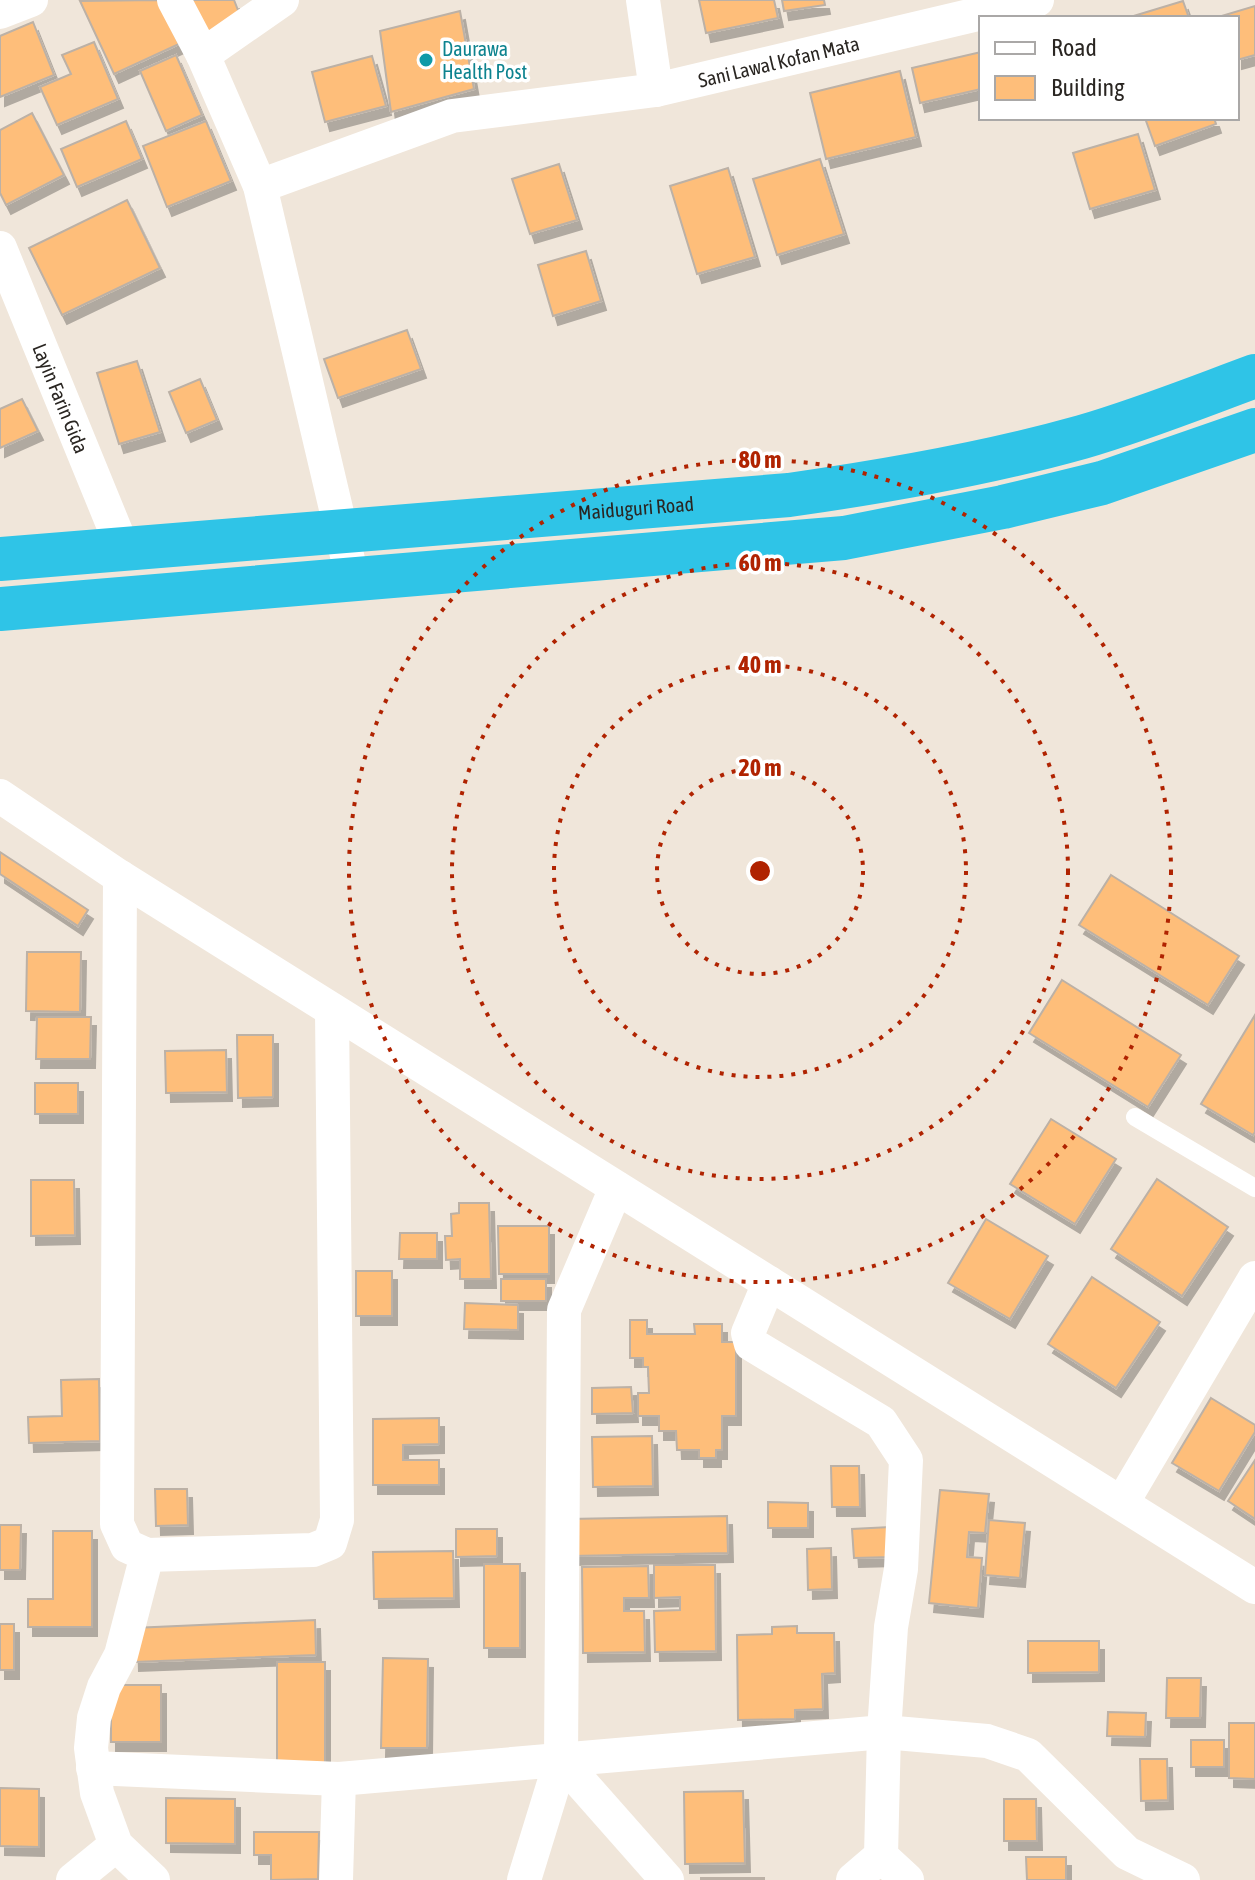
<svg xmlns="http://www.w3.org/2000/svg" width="1255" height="1880" font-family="'Asap Condensed',sans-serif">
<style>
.building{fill:#febe7a;stroke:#bcb1a6;stroke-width:2;filter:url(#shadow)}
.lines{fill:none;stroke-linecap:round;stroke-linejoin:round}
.lane{stroke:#fff;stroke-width:18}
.street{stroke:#fff;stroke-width:34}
.highway{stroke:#2fc4e7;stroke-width:44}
.ring{fill:none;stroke:#b02301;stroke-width:4;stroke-dasharray:4 8}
.culture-dot{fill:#0f9aa8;stroke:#fff;stroke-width:3}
.labels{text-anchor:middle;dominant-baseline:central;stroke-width:7;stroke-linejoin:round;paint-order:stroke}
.culture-label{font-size:20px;fill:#0d838f;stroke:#fff;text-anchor:start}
.street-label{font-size:20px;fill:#2a2622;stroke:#fff}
.centre{fill:#b02301;stroke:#fff;stroke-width:4}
.ring-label{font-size:24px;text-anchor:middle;font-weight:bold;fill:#b02301;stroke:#fff;stroke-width:7;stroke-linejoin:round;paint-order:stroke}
</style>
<defs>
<filter id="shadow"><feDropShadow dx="5" dy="9" stdDeviation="0" flood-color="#0004"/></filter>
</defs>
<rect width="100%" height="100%" fill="#f0e6da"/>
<g class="building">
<polygon points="158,0 179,44 114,74 80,1"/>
<polygon points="190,0 234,0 241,18 204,34"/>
<polygon points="699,0 774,0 778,18 706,33"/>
<polygon points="782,0 824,0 825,5 784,11"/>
<polygon points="1183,1 1189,18 1127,18"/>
<polygon points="1255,6 1255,55 1237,60 1237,18 1215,18"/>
<polygon points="460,11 474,89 391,112 380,31"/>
<polygon points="33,22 54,75 0,97 0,36"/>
<polygon points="94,42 118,99 57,125 40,87 71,74 62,55"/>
<polygon points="981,52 981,89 920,103 912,68"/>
<polygon points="176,55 202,115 166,131 140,71"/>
<polygon points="372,56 386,106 325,122 312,72"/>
<polygon points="900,71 916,137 826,159 810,93"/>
<polygon points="32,113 64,175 6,205 0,193 0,130"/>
<polygon points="1145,118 1214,118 1216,124 1155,146"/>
<polygon points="126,121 142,159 77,187 61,149"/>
<polygon points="206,121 231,181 167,207 143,146"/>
<polygon points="1138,134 1155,190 1090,209 1073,153"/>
<polygon points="820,159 844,234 777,255 753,179"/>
<polygon points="559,164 577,220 530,234 512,179"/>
<polygon points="728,168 755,257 697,274 670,186"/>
<polygon points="127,200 160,268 62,315 29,248"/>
<polygon points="586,251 601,301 553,316 538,265"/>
<polygon points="407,330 421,369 338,398 324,359"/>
<polygon points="137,361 160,432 119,444 97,373"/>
<polygon points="200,379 217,420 186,433 169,392"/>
<polygon points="22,399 38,431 0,448 0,409"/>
<polygon points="0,852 88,910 78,926 0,874"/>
<polygon points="1111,875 1239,956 1208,1005 1079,925"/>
<polygon points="27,952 81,952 80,1012 26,1011"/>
<polygon points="1062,980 1181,1055 1148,1107 1029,1033"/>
<polygon points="1255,1015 1255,1132 1253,1135 1201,1104"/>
<polygon points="37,1017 91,1017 90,1059 36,1059"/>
<polygon points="237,1035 273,1035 273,1097 238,1098"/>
<polygon points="226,1050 227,1092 166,1093 165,1051"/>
<rect x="35" y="1083" width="43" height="31"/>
<polygon points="1051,1119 1116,1159 1075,1224 1010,1184"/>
<polygon points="1157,1179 1228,1227 1182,1296 1111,1249"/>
<polygon points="31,1180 74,1180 75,1235 31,1236"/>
<polygon points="459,1203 489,1203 491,1279 460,1279 460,1259 446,1260 445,1236 452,1236 451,1214 459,1213"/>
<polygon points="986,1219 1048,1256 1010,1319 948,1283"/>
<polygon points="498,1226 549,1226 549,1274 499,1274"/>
<polygon points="400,1233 437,1233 437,1259 399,1259"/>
<rect x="356" y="1271" width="36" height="45"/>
<polygon points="1092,1277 1160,1322 1116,1388 1048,1344"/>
<rect x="501" y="1279" width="45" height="22"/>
<polygon points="465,1303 518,1305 518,1330 464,1329"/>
<polygon points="630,1320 647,1320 647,1334 695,1334 694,1324 722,1324 722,1342 736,1342 736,1416 722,1416 722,1450 716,1450 716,1458 699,1458 699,1450 677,1450 676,1431 659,1431 659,1416 638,1416 638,1393 649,1393 648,1367 643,1367 643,1358 630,1358"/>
<polygon points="99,1379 100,1441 29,1443 28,1417 62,1416 61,1380"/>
<polygon points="631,1387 633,1413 592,1414 592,1388"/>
<polygon points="1211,1398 1255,1425 1255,1432 1219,1491 1172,1463"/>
<polygon points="439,1418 439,1444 403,1445 403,1460 439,1460 439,1485 373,1485 373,1419"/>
<polygon points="652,1436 653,1486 593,1487 592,1437"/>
<polygon points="1255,1460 1255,1519 1228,1501"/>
<polygon points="831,1466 859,1466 860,1507 832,1507"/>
<polygon points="155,1489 187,1489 188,1525 156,1526"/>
<polygon points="940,1490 989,1494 985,1533 969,1532 967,1557 982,1558 978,1608 929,1603"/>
<polygon points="768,1502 808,1503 808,1528 768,1528"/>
<polygon points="727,1516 728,1553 570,1556 569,1519"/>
<polygon points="989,1520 1025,1523 1020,1578 985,1575"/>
<polygon points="0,1525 21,1525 20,1570 0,1570"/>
<polygon points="890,1527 891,1557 854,1558 852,1529"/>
<polygon points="456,1529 497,1529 497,1556 456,1557"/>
<polygon points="53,1531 92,1531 92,1627 28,1627 28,1599 53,1599"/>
<polygon points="831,1548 832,1589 808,1590 807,1549"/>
<polygon points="453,1551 454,1598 374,1599 373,1552"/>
<rect x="484" y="1564" width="36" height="84"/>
<polygon points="654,1565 715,1565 716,1651 655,1652 654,1611 680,1610 680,1597 654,1598"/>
<polygon points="648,1566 649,1598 624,1598 624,1611 644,1611 645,1652 583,1653 582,1567"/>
<polygon points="315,1620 316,1655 134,1662 133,1628"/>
<rect x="0" y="1624" width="14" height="46"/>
<polygon points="797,1626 797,1633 834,1633 835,1673 822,1674 823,1709 795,1710 795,1719 738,1720 737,1635 772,1634 772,1627"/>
<polygon points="1028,1641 1099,1641 1099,1672 1028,1673"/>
<polygon points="383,1658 428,1659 427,1748 381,1748"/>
<rect x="277" y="1662" width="48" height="103"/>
<polygon points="1167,1678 1201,1678 1200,1718 1166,1718"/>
<rect x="111" y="1685" width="50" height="57"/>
<polygon points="1108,1712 1146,1713 1145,1737 1107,1736"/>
<polygon points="1229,1723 1255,1723 1255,1779 1229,1778"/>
<rect x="1191" y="1740" width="33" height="27"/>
<polygon points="1140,1759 1167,1759 1168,1800 1141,1801"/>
<polygon points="0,1788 39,1789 39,1847 0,1846"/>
<polygon points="743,1791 745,1863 685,1864 684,1792"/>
<polygon points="166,1798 235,1799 235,1844 166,1843"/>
<polygon points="1004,1799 1036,1799 1037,1841 1004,1841"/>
<polygon points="254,1832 319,1832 318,1879 271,1880 271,1855 254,1855"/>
<polygon points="1026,1857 1066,1857 1066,1880 1027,1880"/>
<rect x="701" y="1878" width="63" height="2"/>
</g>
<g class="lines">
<polyline class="lane" points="1135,1117 1255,1188"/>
<g class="street">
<polyline points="174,0 203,55 260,186 353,581"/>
<polyline points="643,0 656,90"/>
<polyline points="0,12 31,0"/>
<polyline points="203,55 282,0"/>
<path id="s1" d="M260,186l192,-70 204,-26 381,-90"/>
<path id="s2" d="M0,248l123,301"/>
<polyline points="0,796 120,877 1255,1587"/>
<polyline points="120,877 117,1524 127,1546 147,1555 313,1550 330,1543 337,1520 332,1010"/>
<polyline points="769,1283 748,1333 751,1344 881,1422 906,1460 901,1569 891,1627 884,1732 881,1856 907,1880"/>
<polyline points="1122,1503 1255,1278"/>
<polyline points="147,1555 121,1655 104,1687 94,1718 91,1748 97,1793 116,1845 153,1880"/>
<polyline points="561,1760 667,1880"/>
<polyline points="93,1768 339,1779 884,1732 987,1741 1028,1755 1127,1853 1183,1880"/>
<polyline points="73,1880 116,1845"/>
<polyline points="336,1880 339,1779"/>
<polyline points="524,1880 561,1760 564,1310 616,1188"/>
<polyline points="853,1880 881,1856"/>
</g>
<g class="highway">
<path id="s3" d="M0,559l789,-64c99,-14 197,-31 293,-58 59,-17 116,-40 173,-61"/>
<polyline points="0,609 844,538 1003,507 1102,483 1255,430"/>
</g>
</g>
<g class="ring">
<circle cx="760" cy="871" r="103"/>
<circle cx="760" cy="871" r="206"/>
<circle cx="760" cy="871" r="308"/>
<circle cx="760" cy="871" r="411"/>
</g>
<circle class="culture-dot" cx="426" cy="60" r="8"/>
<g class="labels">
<g class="culture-label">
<text x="442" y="48">Daurawa<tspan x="442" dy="23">Health Post</tspan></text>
</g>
<g class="street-label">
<text stroke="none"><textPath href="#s1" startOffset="536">Sani Lawal Kofan Mata</textPath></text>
<text stroke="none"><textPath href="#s2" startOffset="162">Layin Farin Gida</textPath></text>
<text stroke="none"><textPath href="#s3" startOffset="638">Maiduguri Road</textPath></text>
</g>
</g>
<circle cx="760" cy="871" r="12" class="centre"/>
<g class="ring-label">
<text x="760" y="468">80 m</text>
<text x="760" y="571">60 m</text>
<text x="760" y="673">40 m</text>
<text x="760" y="776">20 m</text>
</g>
<rect x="979" y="16" width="260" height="104" fill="#ffffff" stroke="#aaa8a7" stroke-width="2"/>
<rect x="995" y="42" width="40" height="12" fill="#ffffff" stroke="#aaa8a7" stroke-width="2"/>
<text x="1051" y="56" font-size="24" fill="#2a2622">Road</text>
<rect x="995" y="76" width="40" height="24" fill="#febe7a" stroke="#aaa8a7" stroke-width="2"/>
<text x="1051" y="96" font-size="24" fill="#2a2622">Building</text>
</svg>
